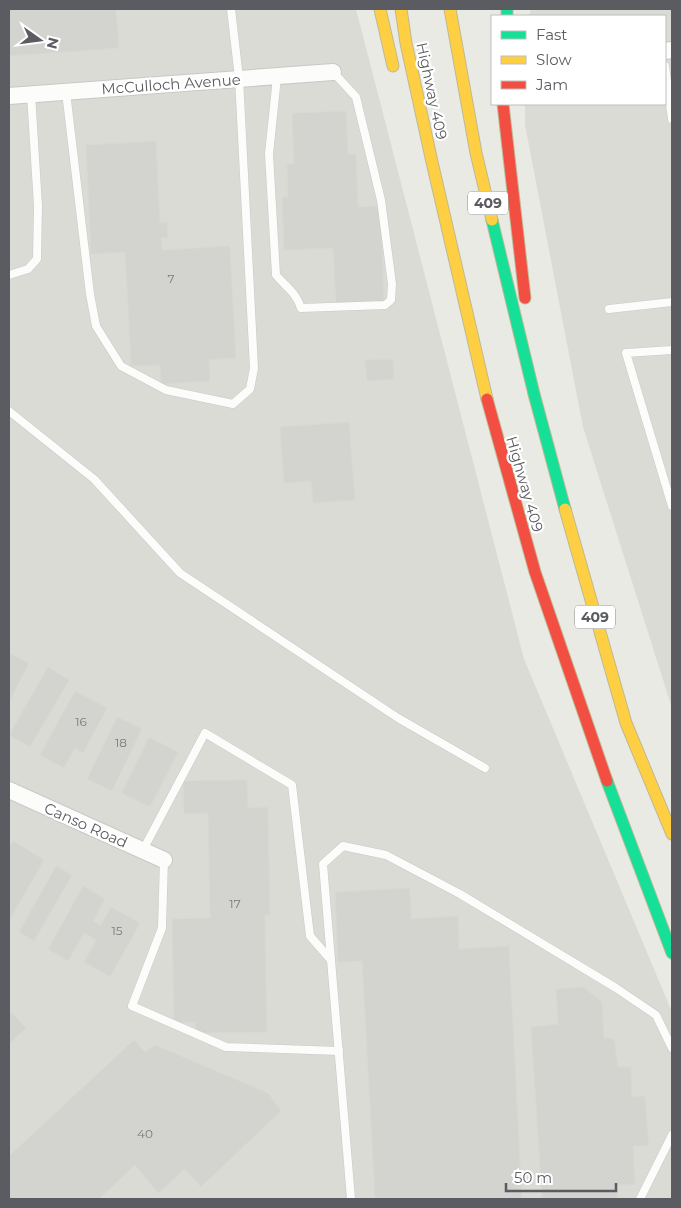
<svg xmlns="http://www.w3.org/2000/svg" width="681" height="1208" font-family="Montserrat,sans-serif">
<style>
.industrial{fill:#dbdbd5}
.building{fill:#d3d3cf;stroke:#d9d8d4}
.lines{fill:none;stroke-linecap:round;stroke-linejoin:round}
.lane-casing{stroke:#c8c8c7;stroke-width:9}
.street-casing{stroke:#c8c8c7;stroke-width:18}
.fast-casing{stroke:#bdba95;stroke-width:13}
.slow-casing{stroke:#bdba95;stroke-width:13}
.jam-casing{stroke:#bdba95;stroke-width:13}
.lane{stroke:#fcfcfb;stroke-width:8}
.street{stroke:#fcfcfb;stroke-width:16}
.fast{stroke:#16e098;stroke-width:11}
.slow{stroke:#ffcf43;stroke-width:11}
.jam{stroke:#f24e42;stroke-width:11}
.labels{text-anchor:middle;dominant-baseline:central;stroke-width:4.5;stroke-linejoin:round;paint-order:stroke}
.number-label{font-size:12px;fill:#797a7d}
.shield{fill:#fff;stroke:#8c8d90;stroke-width:1}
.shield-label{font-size:14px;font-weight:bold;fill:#5a5c61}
.street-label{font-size:15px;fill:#5a5c61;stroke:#fff}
</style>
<rect width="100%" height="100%" fill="#eaeae4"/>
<g class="industrial">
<polygon points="9,9 356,9 524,659 672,1012 672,1199 9,1199"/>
<polygon points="531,9 672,9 672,708 583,427 525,125 525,104 665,104 665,16 529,16"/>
</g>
<g class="building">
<polygon points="9,9 116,9 119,48 9,56"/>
<polygon points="346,111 348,154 356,154 358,207 381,206 384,302 336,304 333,248 284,250 282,197 288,197 287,164 294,164 292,113"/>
<polygon points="156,141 160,223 167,222 168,238 161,238 162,250 230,246 236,358 209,360 210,381 161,384 160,365 131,366 125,252 91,254 86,145"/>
<polygon points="393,359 394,379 367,381 365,360"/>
<polygon points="349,422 355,500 313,503 311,481 284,483 280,427"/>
<polygon points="9,653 29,663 9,702"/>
<polygon points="48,667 69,680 30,747 9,735"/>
<polygon points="75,691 107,708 83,753 75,748 64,768 40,755"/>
<polygon points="117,717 142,729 112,791 87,779"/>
<polygon points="149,737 178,752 150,807 121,793"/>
<polygon points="247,780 248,808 268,807 270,915 265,915 267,1032 196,1033 195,1022 174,1023 172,919 210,918 208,813 184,814 183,781"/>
<polygon points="13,841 44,860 9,921 9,848"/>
<polygon points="56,866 72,875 34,941 19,932"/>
<polygon points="83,886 105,899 93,921 101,925 111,907 140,923 110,977 84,962 96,940 84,933 68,961 48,949"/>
<polygon points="410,888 411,919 458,916 459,949 509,946 522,1199 375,1199 362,961 338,962 335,892"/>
<polygon points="583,987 602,1002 604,1038 614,1039 618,1067 631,1067 632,1097 645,1096 649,1146 633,1146 635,1184 617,1185 618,1199 542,1199 531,1027 558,1024 556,989"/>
<polygon points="9,1010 26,1028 9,1044"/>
<polygon points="134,1040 145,1052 155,1045 268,1093 281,1111 201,1187 185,1169 158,1193 135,1165 99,1199 9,1199 9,1156"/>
</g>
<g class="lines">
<g class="lane-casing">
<g id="lane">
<polyline points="665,66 672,119"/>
<path d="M277,77l-8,77 7,121c10,12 20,17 25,33l84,-3 6,-5 1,-16 -11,-84 -25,-103 -23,-25"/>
<polyline points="66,92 90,294 96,326 121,366 166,390 233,404 250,389 254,368 239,78 231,9"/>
<polyline points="9,275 28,269 37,259 38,206 31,94"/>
<polyline points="609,309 672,302"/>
<polyline points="672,350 626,353 672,506"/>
<polyline points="9,411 94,479 180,573 398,718 485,768"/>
<polyline points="143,850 205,733 292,785 310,936 331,960"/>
<polyline points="164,860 162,928 132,1006 226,1047 339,1051"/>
<polyline points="351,1199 323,864 343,846 386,855 460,894 616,988 656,1015 672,1048"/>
<polyline points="640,1199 672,1135"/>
</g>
</g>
<g class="street-casing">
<g id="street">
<polyline points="665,51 672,50"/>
<polyline points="9,96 333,72"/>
<polyline points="9,790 164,860"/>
</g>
</g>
<g class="fast-casing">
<g id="fast">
<polyline points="507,9 507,16"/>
<polyline points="492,220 534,394 565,509"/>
<polyline points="607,781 672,953"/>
</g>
</g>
<g class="slow-casing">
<g id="slow">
<polyline points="380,9 393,66"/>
<polyline points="401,9 406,43 432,162 487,399"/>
<polyline points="450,9 476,153 492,220"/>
<polyline points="565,509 626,723 672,834"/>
</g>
</g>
<g class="jam-casing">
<g id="jam">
<polyline points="503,104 525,298"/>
<polyline points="487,399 535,572 607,781"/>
</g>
</g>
<use href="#lane" class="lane"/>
<use href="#street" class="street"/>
<use href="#fast" class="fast"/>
<use href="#slow" class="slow"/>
<use href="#jam" class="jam"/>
</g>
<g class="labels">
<g class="number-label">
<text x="171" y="278">7</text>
<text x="81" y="721">16</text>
<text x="121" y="742">18</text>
<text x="235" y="903">17</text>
<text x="117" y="930">15</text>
<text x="145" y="1133">40</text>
</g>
<g class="shield">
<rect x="468" y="191.5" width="40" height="23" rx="4"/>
<rect x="575" y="605.5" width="40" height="23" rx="4"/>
</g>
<g class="shield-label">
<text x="488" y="203">409</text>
<text x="595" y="617">409</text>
</g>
<g class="street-label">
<text transform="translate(171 84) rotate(-4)">McCulloch Avenue</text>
<text transform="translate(432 91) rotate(78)">Highway 409</text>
<text transform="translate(525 484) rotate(74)">Highway 409</text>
<text transform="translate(86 825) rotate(24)">Canso Road</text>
</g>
</g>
<rect width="681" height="1208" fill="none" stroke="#5a5c61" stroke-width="20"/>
<rect x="491" y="15" width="175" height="90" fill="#ffffff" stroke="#bdbec0"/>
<rect x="501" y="31" width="25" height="8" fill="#16e098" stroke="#bdbec0"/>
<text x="536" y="40" font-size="15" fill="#5a5c61">Fast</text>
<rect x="501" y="56" width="25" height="8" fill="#ffcf43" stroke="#bdbec0"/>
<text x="536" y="65" font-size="15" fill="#5a5c61">Slow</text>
<rect x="501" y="81" width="25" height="8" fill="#f24e42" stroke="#bdbec0"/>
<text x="536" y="90" font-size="15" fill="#5a5c61">Jam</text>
<g transform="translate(40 40) rotate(104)" stroke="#ffffff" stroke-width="4" paint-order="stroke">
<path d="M0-4L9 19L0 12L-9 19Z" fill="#5a5c61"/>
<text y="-8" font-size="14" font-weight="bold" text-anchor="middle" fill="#5a5c61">N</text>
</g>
<path d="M506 1183v8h110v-8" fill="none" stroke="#5a5c61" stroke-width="2.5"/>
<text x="514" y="1183" font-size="15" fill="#5a5c61" stroke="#ffffff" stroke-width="4" paint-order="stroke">50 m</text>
</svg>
